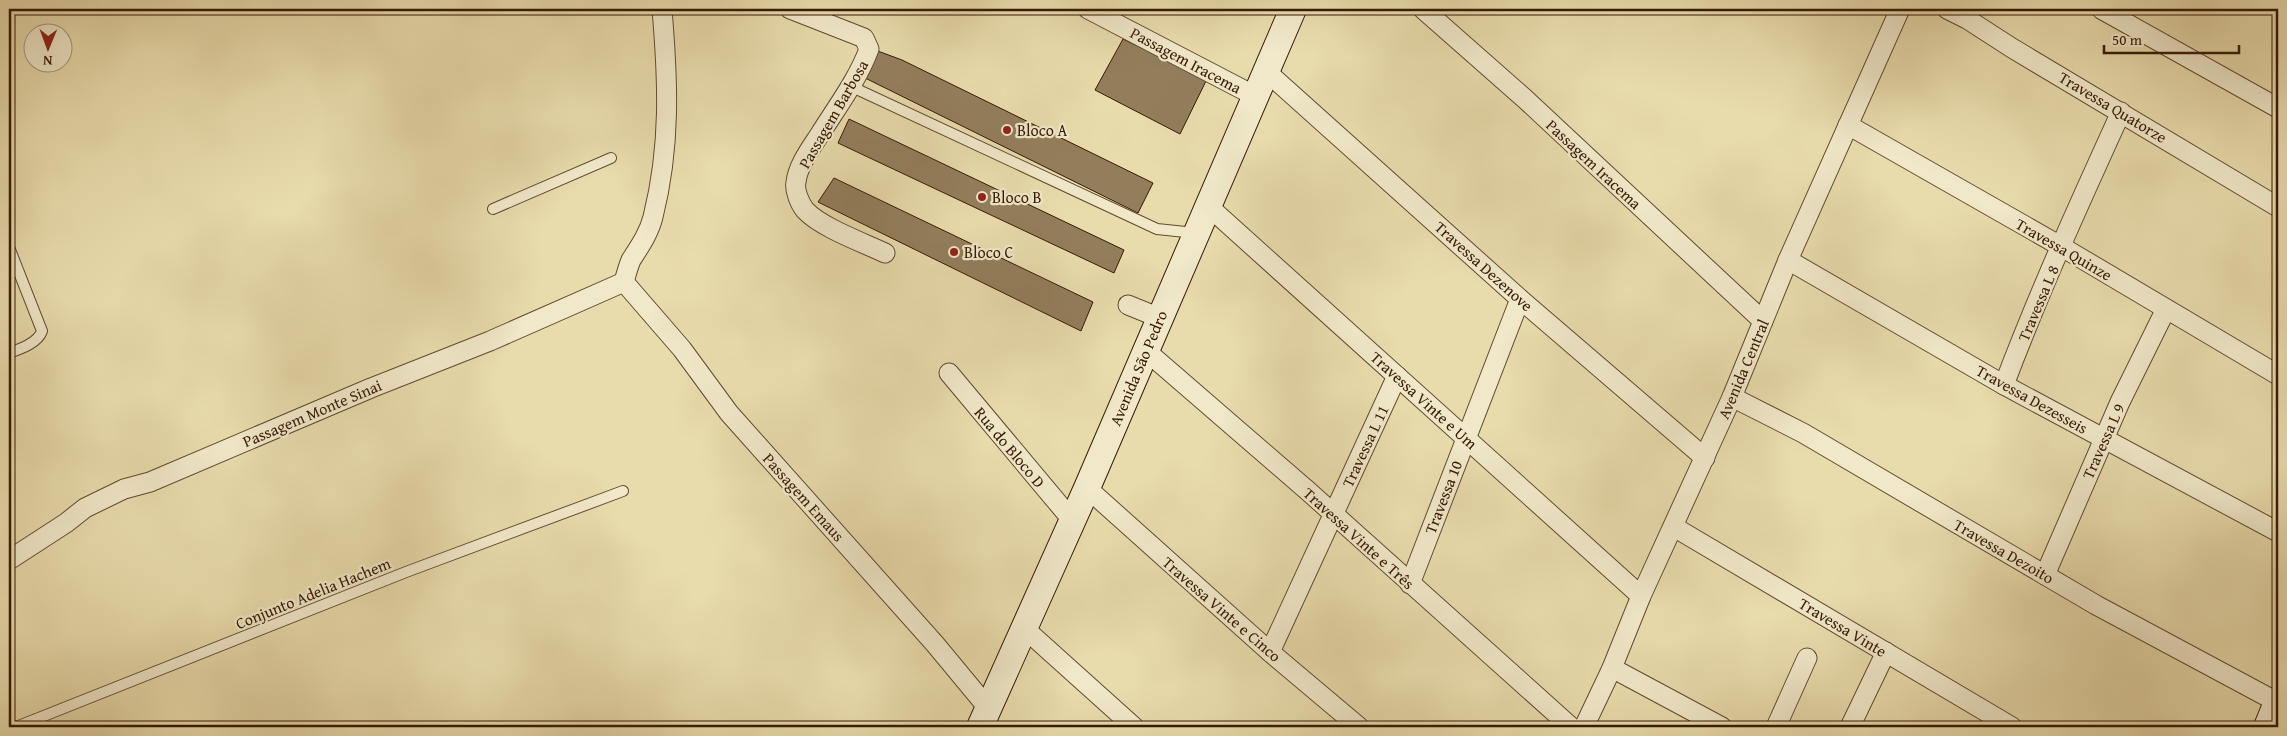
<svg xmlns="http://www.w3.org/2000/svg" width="2287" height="736" font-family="'Gentium Book Plus',serif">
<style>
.building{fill:#937e5c;stroke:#371905}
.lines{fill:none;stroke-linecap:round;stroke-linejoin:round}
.lane-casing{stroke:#634a2f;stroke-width:12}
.street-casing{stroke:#634a2f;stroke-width:21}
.secondary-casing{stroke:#371905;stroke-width:28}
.lane{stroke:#f0e8c9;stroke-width:10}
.street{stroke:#f0e8c9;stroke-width:19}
.secondary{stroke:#f0e8c9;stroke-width:26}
.poi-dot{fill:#8f2418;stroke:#f0e8c9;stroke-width:2}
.labels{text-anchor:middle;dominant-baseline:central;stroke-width:4.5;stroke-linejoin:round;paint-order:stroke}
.street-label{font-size:16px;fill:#371905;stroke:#f0e8c9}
.poi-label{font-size:16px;fill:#371905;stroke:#f0e8c9;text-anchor:start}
</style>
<rect width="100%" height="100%" fill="#e8dbac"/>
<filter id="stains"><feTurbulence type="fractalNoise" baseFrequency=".004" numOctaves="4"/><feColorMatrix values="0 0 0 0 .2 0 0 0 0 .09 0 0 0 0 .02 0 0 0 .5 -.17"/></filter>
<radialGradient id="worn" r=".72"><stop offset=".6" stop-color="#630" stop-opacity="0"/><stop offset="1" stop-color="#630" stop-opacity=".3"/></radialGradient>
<g class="building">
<polygon points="1123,39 1207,79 1180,134 1095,90"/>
<polygon points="875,50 902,60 1153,183 1138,213 863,77"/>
<polygon points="849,119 1124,250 1114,273 838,143"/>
<polygon points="834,178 1093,302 1081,331 818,202"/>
</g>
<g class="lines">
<g class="lane-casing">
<g id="lane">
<polyline points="850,86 1157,229 1195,233"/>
<polyline points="493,209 611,158"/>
<path d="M9,247l33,84c-4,12 -22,18 -33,22"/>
<polyline points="16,727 406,572 623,491"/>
</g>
</g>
<g class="street-casing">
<g id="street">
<path d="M790,9l74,29 5,11c-11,30 -32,58 -49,85 -9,14 -22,31 -24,48 -2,8 4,22 9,28 15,17 59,33 80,43"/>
<polyline points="1088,9 1257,97"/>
<polyline points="1423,9 1524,98 1763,321"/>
<polyline points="1947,9 1967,19 2012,48 2278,207"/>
<polyline points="2101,9 2278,108"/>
<polyline points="1267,72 1520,299 1705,458"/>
<polyline points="1848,125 2062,247 2278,375"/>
<polyline points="1207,205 1641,596"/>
<polyline points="1788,260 2004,385 2278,532"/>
<polyline points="624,282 682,349 729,413 935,644 988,708"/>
<path d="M624,282c2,-7 4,-15 7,-22 9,-14 18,-27 22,-43 18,-72 15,-136 9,-208"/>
<polyline points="1128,305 1160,318"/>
<polyline points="1145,350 1308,491 1571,727"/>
<polyline points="949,373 1072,520"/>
<path d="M2004,385c35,-93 76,-183 117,-273"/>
<polyline points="1732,397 1803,433 2096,605 2277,702"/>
<polyline points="1087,488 1270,652 1359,727"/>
<polyline points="1674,527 2012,727"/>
<polyline points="9,560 66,523 85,508 124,489 150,482 371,388 490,341 624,282"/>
<polyline points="2045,575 2120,402 2166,309"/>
<polyline points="1410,584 1520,299"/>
<polyline points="1025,629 1134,727"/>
<polyline points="1270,652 1397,376"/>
<polyline points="1612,668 1722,727"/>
<polyline points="1584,727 1612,668 1641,596 1732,397 1788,260 1900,9"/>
<polyline points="1776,727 1807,658"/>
<polyline points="1850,727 1886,652"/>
</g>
</g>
<g class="secondary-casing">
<g id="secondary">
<polyline points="980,727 1087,488 1293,9"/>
<polyline points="2267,727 2278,700"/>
</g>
</g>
<use href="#lane" class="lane"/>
<use href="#street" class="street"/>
<use href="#secondary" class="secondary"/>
</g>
<g class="poi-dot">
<circle cx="1007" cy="130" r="5"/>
<circle cx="982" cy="197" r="5"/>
<circle cx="954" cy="252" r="5"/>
</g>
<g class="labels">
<g class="street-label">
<text transform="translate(1186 60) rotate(28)">Passagem Iracema</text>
<text transform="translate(2113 107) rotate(31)">Travessa Quatorze</text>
<text transform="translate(833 114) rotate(-60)">Passagem Barbosa</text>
<text transform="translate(1594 164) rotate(43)">Passagem Iracema</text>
<text transform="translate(2064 249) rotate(30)">Travessa Quinze</text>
<text transform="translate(1484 266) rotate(42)">Travessa Dezenove</text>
<text transform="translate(2038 303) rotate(-67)">Travessa L 8</text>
<text transform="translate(1138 368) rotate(-67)">Avenida São Pedro</text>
<text transform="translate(1743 369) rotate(-67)">Avenida Central</text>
<text transform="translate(2032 399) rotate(29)">Travessa Dezesseis</text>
<text transform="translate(1424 400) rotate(42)">Travessa Vinte e Um</text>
<text transform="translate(312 413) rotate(-23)">Passagem Monte Sinai</text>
<text transform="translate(2103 441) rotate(-66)">Travessa L 9</text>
<text transform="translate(1365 446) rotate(-65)">Travessa L 11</text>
<text transform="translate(1010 447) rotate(50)">Rua do Bloco D</text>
<text transform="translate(804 497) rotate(48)">Passagem Emaus</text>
<text transform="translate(1443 497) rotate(-69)">Travessa 10</text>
<text transform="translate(1359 538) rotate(42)">Travessa Vinte e Três</text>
<text transform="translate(2004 551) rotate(30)">Travessa Dezoito</text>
<text transform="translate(313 593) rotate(-22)">Conjunto Adelia Hachem</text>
<text transform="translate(1222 609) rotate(41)">Travessa Vinte e Cinco</text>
<text transform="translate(1843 627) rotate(31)">Travessa Vinte</text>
</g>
<g class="poi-label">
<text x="1017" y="130">Bloco A</text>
<text x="992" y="197">Bloco B</text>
<text x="964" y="252">Bloco C</text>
</g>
</g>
<rect width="2287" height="736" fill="none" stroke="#e8dbac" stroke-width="30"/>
<rect x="10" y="10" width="2267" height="716" fill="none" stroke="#371905" stroke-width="2.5"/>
<rect x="15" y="15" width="2257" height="706" fill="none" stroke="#371905"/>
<g transform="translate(48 48) rotate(181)"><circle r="24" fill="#f0e8c9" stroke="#a6957b"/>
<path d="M0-4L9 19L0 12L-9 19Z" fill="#8f2418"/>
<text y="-8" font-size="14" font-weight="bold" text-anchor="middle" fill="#371905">N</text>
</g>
<path d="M2104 45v8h135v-8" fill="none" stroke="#371905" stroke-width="2.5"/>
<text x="2112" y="45" font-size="15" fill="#371905" stroke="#f0e8c9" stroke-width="4" paint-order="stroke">50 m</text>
<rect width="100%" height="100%" filter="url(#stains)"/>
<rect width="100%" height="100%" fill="url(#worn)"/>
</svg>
